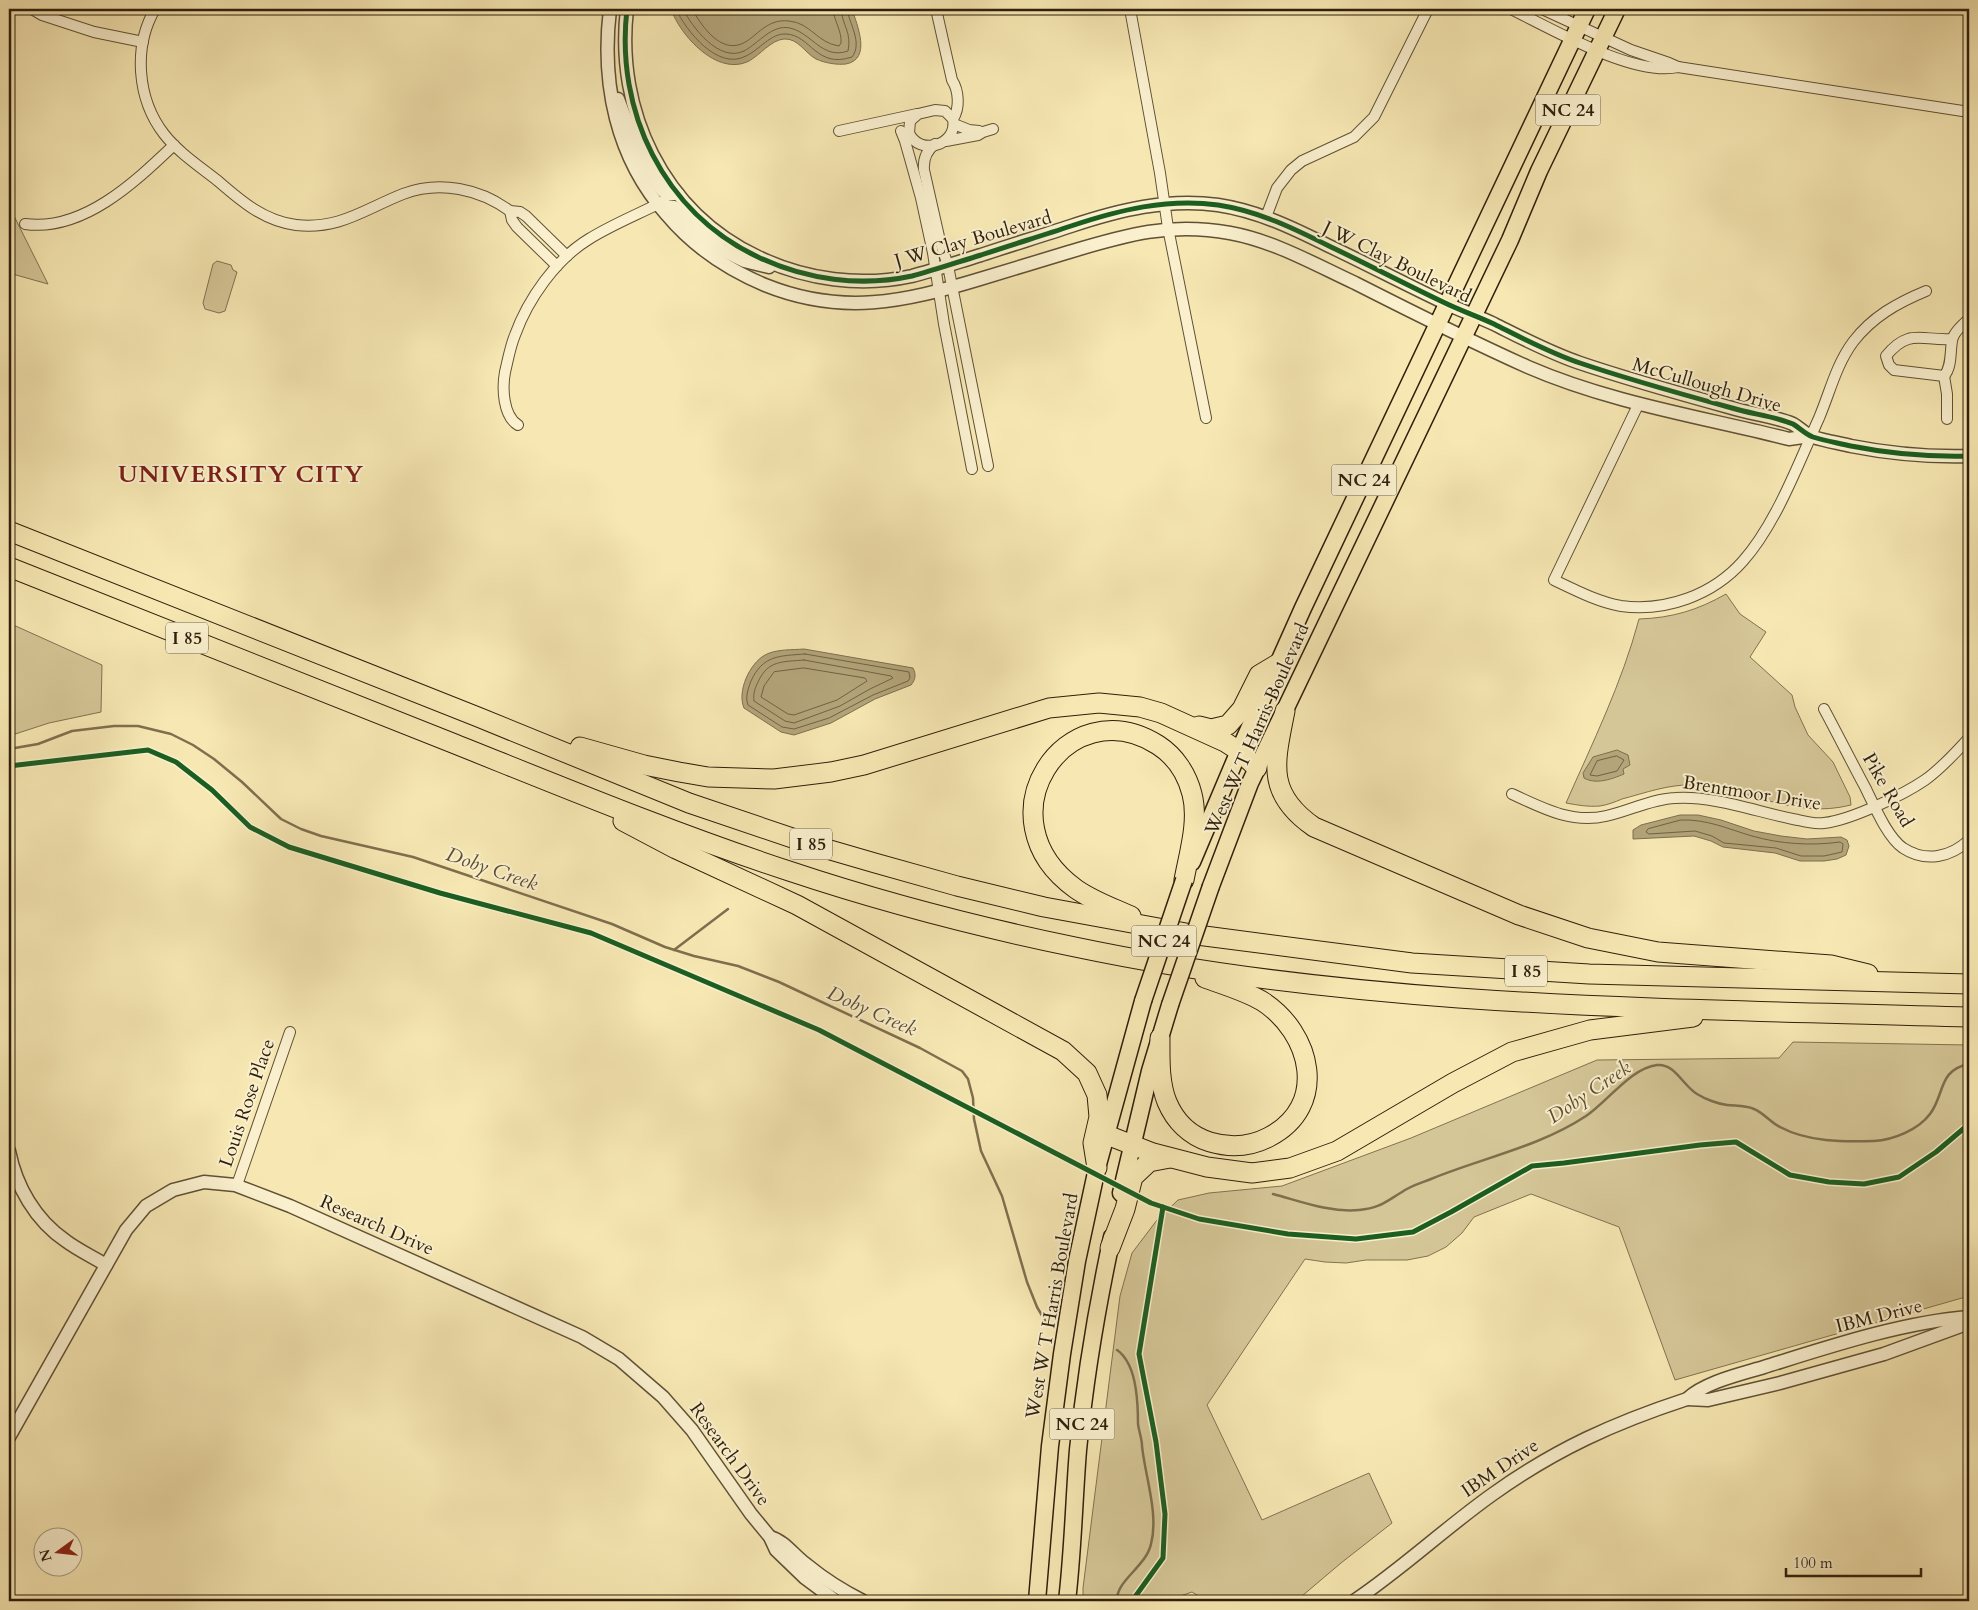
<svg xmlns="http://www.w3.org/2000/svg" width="1978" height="1610" font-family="Cardo,serif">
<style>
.green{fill:#d5c697;stroke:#827252}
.water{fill:#b3a47a;stroke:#7e6f4e}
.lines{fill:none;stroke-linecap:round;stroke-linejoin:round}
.shore{stroke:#706243;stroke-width:1}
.stream{stroke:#7e6f4e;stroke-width:2.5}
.minor-casing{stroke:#605136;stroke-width:12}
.tertiary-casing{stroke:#605136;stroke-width:15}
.primary-casing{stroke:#2e1f0c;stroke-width:19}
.motorway-casing{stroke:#2e1f0c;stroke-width:21}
.minor{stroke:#faf0ce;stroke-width:10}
.tertiary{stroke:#faf0ce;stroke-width:12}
.primary{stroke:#f7e8b3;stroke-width:16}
.motorway{stroke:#f7e8b3;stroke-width:19}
.primary-bridge-casing{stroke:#2e1f0c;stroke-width:19;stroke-linecap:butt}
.primary-bridge{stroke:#f7e8b3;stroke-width:16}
.cycleway-casing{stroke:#faf0ce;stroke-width:8}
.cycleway{stroke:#1b5e20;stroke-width:5}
.labels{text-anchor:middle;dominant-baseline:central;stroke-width:4;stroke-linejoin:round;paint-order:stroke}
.shield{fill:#faf0ce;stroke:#6b5e46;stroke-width:1}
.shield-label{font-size:18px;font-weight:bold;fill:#2e1f0c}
.street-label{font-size:19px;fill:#2e1f0c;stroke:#faf0ce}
.water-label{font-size:20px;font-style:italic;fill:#5d4e32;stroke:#faf0ce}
.district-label{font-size:24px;font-weight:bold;letter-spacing:1px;fill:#7a1f14;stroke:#faf0ce}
</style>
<rect width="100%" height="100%" fill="#f7e8b3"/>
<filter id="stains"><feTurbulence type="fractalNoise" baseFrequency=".004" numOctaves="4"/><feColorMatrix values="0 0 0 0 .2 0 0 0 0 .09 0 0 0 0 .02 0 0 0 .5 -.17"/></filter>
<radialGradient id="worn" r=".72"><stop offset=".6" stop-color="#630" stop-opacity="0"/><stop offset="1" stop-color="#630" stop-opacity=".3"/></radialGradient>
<g class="green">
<polygon points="9,206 48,284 9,273"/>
<polygon points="217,261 231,265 233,270 237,272 225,311 219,313 205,309 203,303 213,264"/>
<path d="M1726,594l14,20 26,18 -16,25 42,38 3,12 13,28 25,27 17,35 1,8c-59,15 -102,-18 -158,-20 -24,-1 -48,8 -71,14 -7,3 -15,6 -22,7 -12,1 -23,-1 -34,-3 26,-59 56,-120 73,-184 33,-1 59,-9 87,-25z"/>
<polygon points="9,623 102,665 101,712 49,723 9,736"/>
<polygon points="1793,1042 1969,1045 1969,1296 1675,1380 1619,1227 1531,1194 1474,1217 1462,1233 1446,1247 1428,1256 1407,1260 1366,1260 1346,1263 1325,1262 1305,1259 1207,1405 1262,1520 1369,1473 1392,1523 1341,1563 1302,1596 1285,1601 1207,1601 1192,1592 1166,1601 1083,1601 1083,1588 1120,1296 1132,1253 1157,1220 1178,1200 1209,1193 1282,1186 1411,1138 1597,1060 1779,1058"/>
</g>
<g class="water">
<path d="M671,9h181c5,16 20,50 -6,55 -10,1 -21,-1 -30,-5 -11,-6 -18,-21 -32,-20 -13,1 -24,16 -35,22 -32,16 -69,-26 -78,-52z"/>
<path d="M804,649l109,19c3,6 3,11 -2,17l-36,14 -44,24 -37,12 -13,-3 -37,-24c-7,-16 5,-44 21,-53 11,-6 27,-5 39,-6z"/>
<path d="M1617,750l11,5 2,10 -7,4 1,5c-12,5 -28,11 -40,4l-1,-5 10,-16z"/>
<polygon points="1680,815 1698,815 1721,820 1754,831 1781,836 1807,839 1841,837 1847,840 1849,846 1846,855 1837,859 1824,861 1800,861 1775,853 1723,847 1711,841 1694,836 1633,839 1633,830 1641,825"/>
</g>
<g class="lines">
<g class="shore">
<path d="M676,9c10,22 42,62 70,47 13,-6 25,-23 40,-22 25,1 30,35 66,23 11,-14 -3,-34 -5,-48"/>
<path d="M683,9c9,18 36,54 61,42 15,-8 28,-27 46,-23 22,5 32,32 58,23 4,-19 -6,-26 -7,-42"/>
<path d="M692,9c8,14 25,41 46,36 17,-4 26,-27 51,-24 22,2 28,22 50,25l2,-3c1,-12 -7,-22 -8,-34"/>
<path d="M805,654l104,18 1,6 -2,3 -35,14 -44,23 -35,11 -12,-2 -34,-22c-3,-8 0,-16 3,-24 12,-26 28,-25 54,-27z"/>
<path d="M804,660l87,16 2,2 -23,11 -30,17 -46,17 -9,-2 -31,-20c-1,-7 1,-13 4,-19 10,-22 24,-20 46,-22z"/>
<polygon points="804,668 865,678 867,681 837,700 794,715 788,714 761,697 764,686 774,672"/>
<polygon points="1617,756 1624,760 1617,771 1597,776 1590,775 1597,761"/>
<path d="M1681,820c26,-1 47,9 71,16 28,8 59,10 88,6l3,2 -1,8 -18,4h-23l-25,-8 -52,-5 -12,-7 -17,-5 -46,3 -3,-2 2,-3z"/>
</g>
<g class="stream">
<polyline points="9,749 38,744 72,731 114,726 138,726 171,734 193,745 214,759 242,782 281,819 301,829 321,836 413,857 612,924 665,947 694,956 738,966 779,982 920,1048 962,1071 968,1079 973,1098 974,1119 981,1151 1002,1196 1027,1282 1037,1307 1047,1324"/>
<polyline points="674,950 728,909"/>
<path d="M1273,1194c27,7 57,19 86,16 21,-2 26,-8 43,-18 8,-6 19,-9 29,-13 51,-21 108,-32 155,-63 21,-14 45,-48 71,-51 18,-2 26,21 40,29 8,5 21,10 30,11 10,1 18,0 27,4 10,4 17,14 26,18 28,15 63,15 94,14 19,-1 44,-11 56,-27 15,-20 8,-44 39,-50"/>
<path d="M1117,1601c-1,-21 29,-34 34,-57 8,-30 -6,-68 -9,-98 0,-7 -3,-14 -4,-22 0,-17 -1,-43 -9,-59 -3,-6 -7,-12 -12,-15"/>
</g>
<g class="minor-casing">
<g id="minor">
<polyline points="32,9 42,15 94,32 143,42"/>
<path d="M155,9c-22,38 -18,90 9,125 14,18 35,32 54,47 23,20 46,40 78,44 43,5 69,-16 107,-31 37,-14 77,-5 107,17"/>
<path d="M936,9l16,71c7,11 8,28 1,39"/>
<polyline points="1130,9 1160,173 1168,228 1206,418"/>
<path d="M1511,9c41,20 123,68 167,58l291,45"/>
<polyline points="1542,9 1631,50 1669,63 1678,67"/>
<path d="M935,110l10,1 8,8c5,27 -34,37 -44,14l1,-12 8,-7z"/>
<polyline points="954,124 969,130 979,131"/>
<polyline points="839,131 917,114"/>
<polyline points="901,131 905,141 921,198 933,253 944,324 972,469"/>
<polyline points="946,141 978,135 983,132 993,129"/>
<path d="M935,144c-9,7 -12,15 -11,26l16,71 8,25 40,200"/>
<polyline points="1266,217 1277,188 1291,170 1302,161 1354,137 1374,117 1428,9"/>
<path d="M25,224c58,8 110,-42 149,-79"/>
<polyline points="557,266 517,227 512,220 510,211 520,212 526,216 567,256"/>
<path d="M1952,339c-31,2 -43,-11 -66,17l3,9 5,5 50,6c8,-9 6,-24 8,-35 1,-8 11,-17 17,-22"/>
<polyline points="1944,376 1947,394 1947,419"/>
<path d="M1639,403l-85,177c21,10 44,22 67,26 45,6 92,-11 122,-45 33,-37 56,-99 76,-143 11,-26 17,-53 34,-76 19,-25 44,-39 73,-51"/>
<path d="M518,425c-15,-9 -16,-37 -13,-53 3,-12 5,-25 10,-37 13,-36 41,-76 74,-96 24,-15 50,-25 75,-38"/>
<path d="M1824,709c14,26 27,52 41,78 9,18 22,50 38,61 23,15 48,9 66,-8"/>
<path d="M1512,794c30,14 60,30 94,22 23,-5 45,-17 69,-18 38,-3 85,15 123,22 8,2 18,4 26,3 27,-3 79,-28 101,-43 17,-12 30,-27 44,-42"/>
<polyline points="237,1185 290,1032"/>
</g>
</g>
<g class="tertiary-casing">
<g id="tertiary">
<path d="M610,9c-9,74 6,149 57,206 26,31 60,54 98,70 77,31 139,17 215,-6 30,-9 59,-18 89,-27 57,-17 100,-30 161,-19 44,8 84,31 125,50 57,29 115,58 173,84 83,36 174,50 261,72l21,-3"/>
<path d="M627,9c-12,102 36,203 131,248 48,23 103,30 154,19 23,-6 46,-14 69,-21 30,-10 60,-19 90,-29 48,-16 96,-28 147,-21 40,6 75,23 111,41 38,18 76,38 114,56 16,8 34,14 51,22 28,14 56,29 86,39 50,17 101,31 152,45 19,6 42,8 61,16 7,4 12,10 20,13 12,4 26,6 38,9 40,8 78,11 118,10"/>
<path d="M618,99c8,21 31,85 49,95h11"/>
<polyline points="658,205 674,207 696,230 722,250 744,261 769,267"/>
<path d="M9,1151c7,35 26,69 57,90 12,9 27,16 40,24"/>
<polyline points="1687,1399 1708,1400 1780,1383 1884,1354 1969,1323"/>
<polyline points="9,1437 126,1230 146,1206 173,1190 204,1182 235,1185 290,1206 582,1337 619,1359 663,1397 692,1430 751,1514 770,1537 776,1550 805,1578 836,1601"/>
<path d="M770,1537c15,4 24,19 37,28 17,14 36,26 56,36"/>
<path d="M1354,1601c48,-32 91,-73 139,-107 63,-45 121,-71 194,-95 18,-17 54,-25 77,-32 64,-20 139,-45 205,-50"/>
</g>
</g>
<g class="primary-casing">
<g id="primary">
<polyline points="1192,862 1239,751 1303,608 1587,9"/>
<polyline points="1211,886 1250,783 1510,240 1539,171 1617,9"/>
<polyline points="1121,1193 1150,1071 1170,1005"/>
<polyline points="1037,1601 1050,1446 1062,1354 1077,1261 1097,1168 1143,1001"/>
<path d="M1067,1601c6,-50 7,-101 11,-151 7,-72 19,-143 34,-213"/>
</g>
</g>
<g class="motorway-casing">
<g id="motorway">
<polyline points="9,531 478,717 689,803 813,845 875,863 957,886 1044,907 1197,935 1412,963 1589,974 1969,984"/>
<path d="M9,567c148,59 297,118 446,177 110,44 221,90 334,127 93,31 189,56 286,76 294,62 595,61 894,70"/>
<path d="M1285,711c-10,51 -20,82 29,116l205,88 69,23 70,14 173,13 37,9"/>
<polyline points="1199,726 1211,729 1228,725 1242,709 1259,675 1279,663"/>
<polyline points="580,747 644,765 679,772 708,777 774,779 831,772 864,765 1049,708 1099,703 1140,707 1161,713 1225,742 1239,751 1257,768"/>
<polyline points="623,821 676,849 797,905 1063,1051 1087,1073 1097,1095 1099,1117 1093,1143 1097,1168"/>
<path d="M1131,916c-18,-8 -38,-15 -55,-27 -98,-70 -10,-202 82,-144 17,11 29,29 34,49 7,27 -3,59 -8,86"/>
<path d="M1160,1038c0,21 -1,44 7,64 8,19 23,34 43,40 20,6 40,5 59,-5 60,-31 43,-104 -7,-136 -17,-10 -38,-16 -57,-23"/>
<polyline points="1107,1135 1153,1153 1207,1167 1252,1173 1290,1168 1337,1151 1453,1083 1512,1052 1590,1030 1693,1017"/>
<polyline points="1110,1248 1125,1209 1133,1177 1149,1162 1170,1158"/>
</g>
</g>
<use href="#minor" class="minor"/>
<use href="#tertiary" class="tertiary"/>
<use href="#primary" class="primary"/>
<use href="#motorway" class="motorway"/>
<g class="primary-bridge-casing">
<g id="primary-bridge">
<polyline points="1143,1001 1184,880"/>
<polyline points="1170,1005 1211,886"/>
</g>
</g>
<use href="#primary-bridge" class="primary-bridge"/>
<g class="cycleway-casing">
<g id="cycleway">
<path d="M627,9c-12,102 36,203 131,248 48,23 103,30 154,19 23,-6 46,-14 69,-21 30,-10 60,-19 90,-29 48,-16 96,-28 147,-21 40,6 75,23 111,41 38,18 76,38 114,56 16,8 34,14 51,22 28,14 56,29 86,39 50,17 101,31 152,45 19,6 42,8 61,16 7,4 12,10 20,13 12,4 26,6 38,9 40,8 78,11 118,10"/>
<polyline points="9,766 148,750 176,762 212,790 250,827 289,847 440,893 591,933 819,1030 1151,1203 1199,1219 1288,1234 1356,1239 1413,1232 1451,1212 1532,1166 1564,1163 1700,1145 1736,1142 1790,1175 1829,1182 1864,1184 1899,1177 1936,1152 1969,1124"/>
<polyline points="1132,1601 1163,1558 1165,1514 1156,1442 1139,1354 1163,1207"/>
</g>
</g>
<use href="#cycleway" class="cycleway"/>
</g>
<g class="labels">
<g class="shield">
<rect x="1535.5" y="94.5" width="65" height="31" rx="4"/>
<rect x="1331.5" y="464.5" width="65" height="31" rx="4"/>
<rect x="166" y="622.5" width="42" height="31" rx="4"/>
<rect x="790" y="828.5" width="42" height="31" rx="4"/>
<rect x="1131.5" y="925.5" width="65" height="31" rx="4"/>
<rect x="1505" y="955.5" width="42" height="31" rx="4"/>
<rect x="1049.5" y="1408.5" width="65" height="31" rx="4"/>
</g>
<g class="shield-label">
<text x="1568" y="110">NC 24</text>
<text x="1364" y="480">NC 24</text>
<text x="187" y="638">I 85</text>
<text x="811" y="844">I 85</text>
<text x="1164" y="941">NC 24</text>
<text x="1526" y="971">I 85</text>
<text x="1082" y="1424">NC 24</text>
</g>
<g class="street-label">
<text transform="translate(973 239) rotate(-16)">J W Clay Boulevard</text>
<text transform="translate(1397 262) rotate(26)">J W Clay Boulevard</text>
<text transform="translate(1707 385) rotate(16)">McCullough Drive</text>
<text transform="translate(1257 729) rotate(-66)">West W T Harris Boulevard</text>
<text transform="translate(1888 790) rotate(60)">Pike Road</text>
<text transform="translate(1752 793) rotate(9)">Brentmoor Drive</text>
<text transform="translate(247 1103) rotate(-71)">Louis Rose Place</text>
<text transform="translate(377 1225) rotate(24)">Research Drive</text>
<text transform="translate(1052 1306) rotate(-80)">West W T Harris Boulevard</text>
<text transform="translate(1879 1316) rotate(-14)">IBM Drive</text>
<text transform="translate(730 1454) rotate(54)">Research Drive</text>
<text transform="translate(1500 1468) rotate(-34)">IBM Drive</text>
</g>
<g class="water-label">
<text transform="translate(492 869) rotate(19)">Doby Creek</text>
<text transform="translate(872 1011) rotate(24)">Doby Creek</text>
<text transform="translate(1589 1092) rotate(-34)">Doby Creek</text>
</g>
<g class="district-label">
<text x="241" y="474">UNIVERSITY CITY</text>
</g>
</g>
<rect width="1978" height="1610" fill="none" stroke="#f7e8b3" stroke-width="30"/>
<rect x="10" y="10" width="1958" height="1590" fill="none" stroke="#2e1f0c" stroke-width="2.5"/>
<rect x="15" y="15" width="1948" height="1580" fill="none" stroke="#2e1f0c"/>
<g transform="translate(58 1552) rotate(255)"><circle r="24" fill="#faf0ce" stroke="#a89c80"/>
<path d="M0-4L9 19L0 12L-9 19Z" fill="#8f2418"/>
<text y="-8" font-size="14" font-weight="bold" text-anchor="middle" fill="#2e1f0c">N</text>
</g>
<path d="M1786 1568v8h135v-8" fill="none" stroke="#2e1f0c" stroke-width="2.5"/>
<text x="1793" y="1568" font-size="15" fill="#2e1f0c" stroke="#faf0ce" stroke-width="4" paint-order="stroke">100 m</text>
<rect width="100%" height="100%" filter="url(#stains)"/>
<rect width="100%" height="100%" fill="url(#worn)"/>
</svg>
